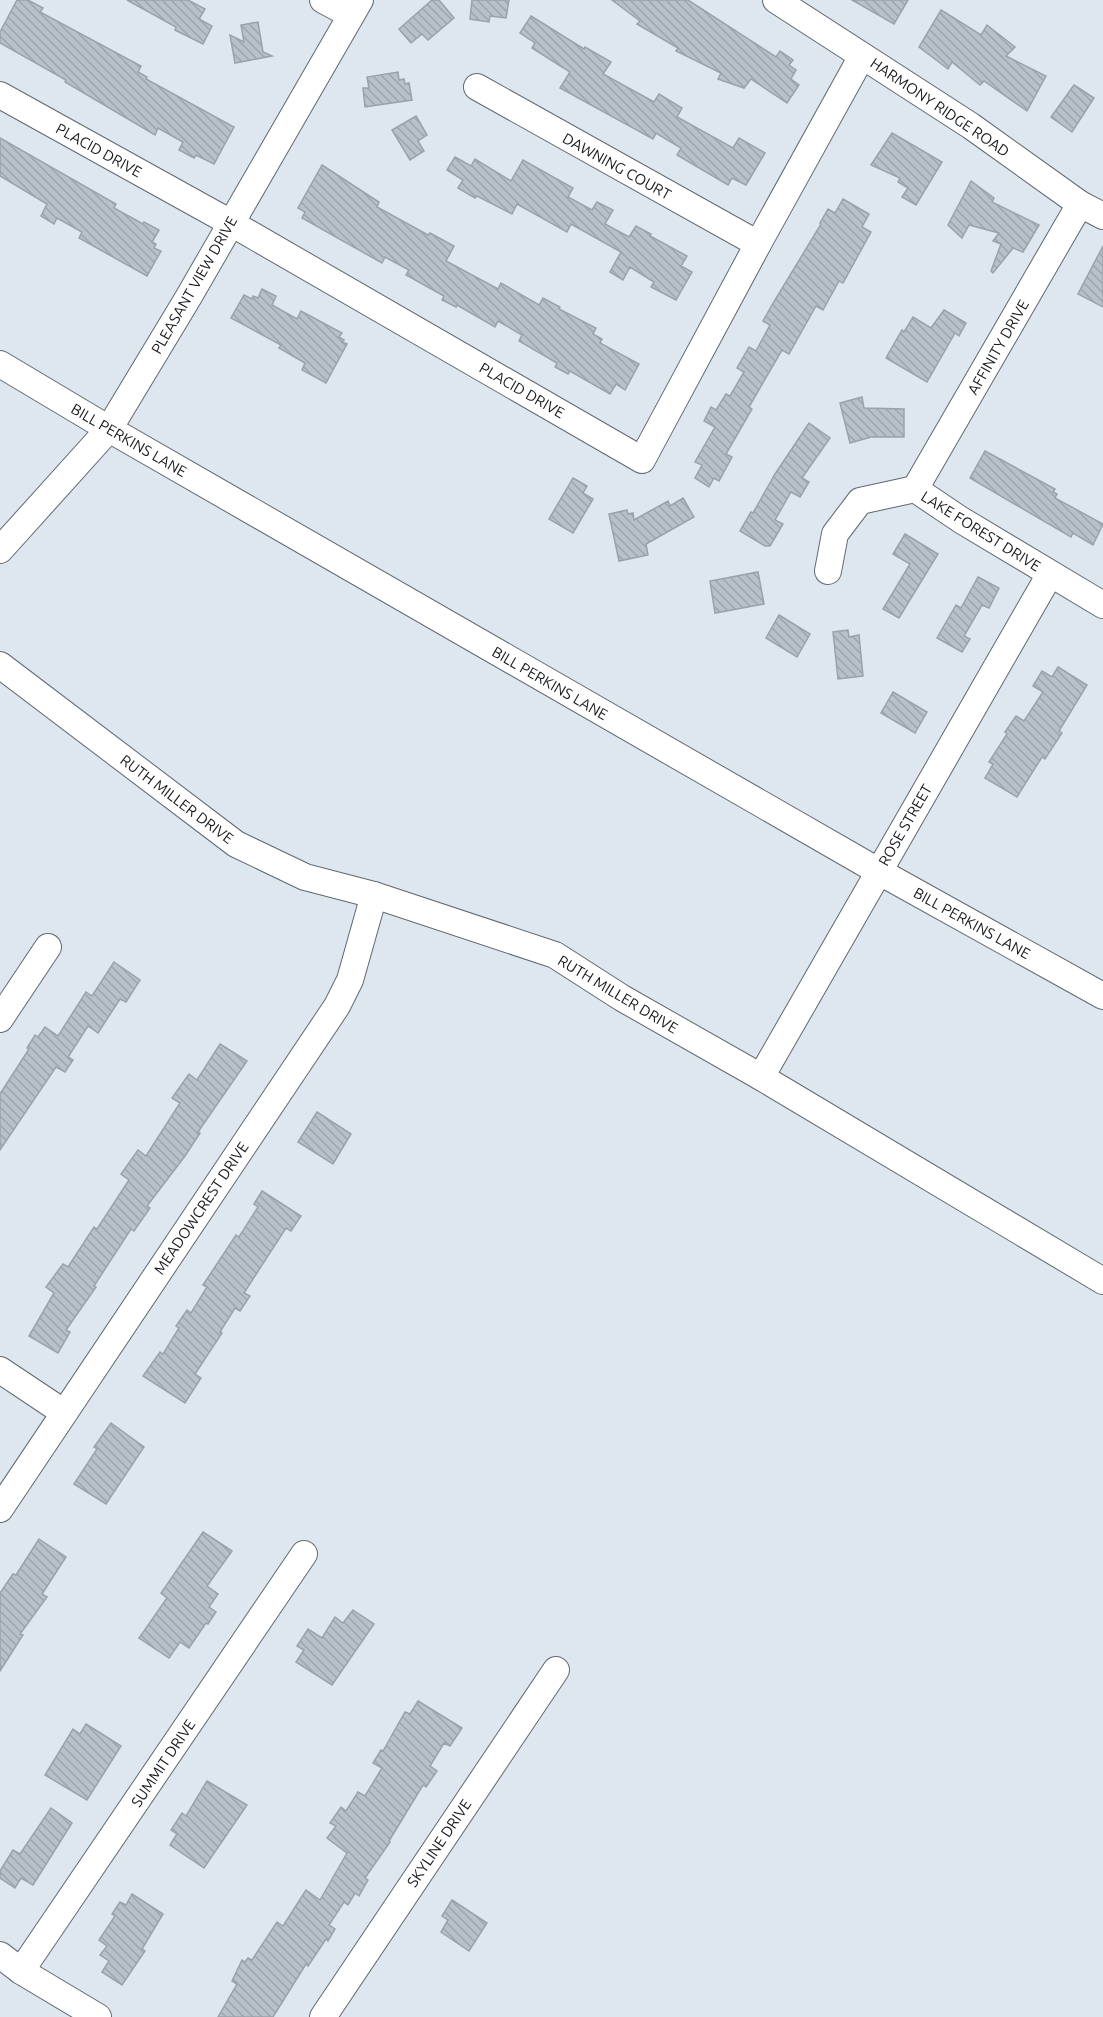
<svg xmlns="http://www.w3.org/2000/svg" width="1103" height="2017" font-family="Ubuntu,sans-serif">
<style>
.building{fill:url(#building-back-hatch);stroke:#99a2aa;stroke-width:1.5}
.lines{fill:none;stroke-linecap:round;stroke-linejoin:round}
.minor-casing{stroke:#606870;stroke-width:28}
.minor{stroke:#fff;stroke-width:26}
.labels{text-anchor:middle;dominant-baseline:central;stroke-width:6;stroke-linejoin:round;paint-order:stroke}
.street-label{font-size:15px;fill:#171a1d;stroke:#fff}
</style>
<defs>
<pattern id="building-back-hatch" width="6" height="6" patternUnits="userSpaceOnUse" patternTransform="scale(1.5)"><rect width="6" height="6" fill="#b8c1c9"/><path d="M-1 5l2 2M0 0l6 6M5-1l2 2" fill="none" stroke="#9da5ac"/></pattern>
</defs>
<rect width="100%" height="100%" fill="#dee7f0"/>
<g class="building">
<polygon points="17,0 28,0 43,8 40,12 141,66 138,72 147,77 146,79 234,127 214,164 196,155 194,158 179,150 183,142 158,128 155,135 65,82 66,80 0,43 0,32"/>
<polygon points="127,0 188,0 205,9 199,19 212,26 203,44 175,30 176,27"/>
<polygon points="432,0 439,0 454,18 428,40 422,34 411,43 399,29"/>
<polygon points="472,0 509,0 506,18 490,16 489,22 470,19"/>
<polygon points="612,0 688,0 776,57 780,51 793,60 789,65 796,70 791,79 799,85 787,103 751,79 744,88 718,79 721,73 676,51 678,48 637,24 640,21"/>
<polygon points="852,0 908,0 894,24"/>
<polygon points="941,10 981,35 987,25 1015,47 1006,56 1046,76 1027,111 984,81 980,85 952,62 948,69 919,47"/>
<polygon points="531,16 584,49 585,47 611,62 603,74 654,102 659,94 682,108 677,117 733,148 739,138 765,153 746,185 732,178 728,185 677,155 681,148 656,133 653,139 560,88 570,72 532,48 535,43 520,33"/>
<polygon points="258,22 263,52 272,56 235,63 230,35 244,42 241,25"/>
<polygon points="398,72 399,80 404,79 405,84 409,83 412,100 365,107 363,88 369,88 367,77"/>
<polygon points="1074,85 1094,98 1072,132 1051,117"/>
<polygon points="416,116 427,135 418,141 424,151 410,160 392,130"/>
<polygon points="892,133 942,162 916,205 902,197 908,188 898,182 900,178 871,165"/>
<polygon points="0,138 116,204 114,208 143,224 144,222 159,230 152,242 156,244 154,248 161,251 147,276 79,238 82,232 57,218 54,224 41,216 47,204 0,176"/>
<polygon points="455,157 471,166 475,159 511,181 523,160 573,188 568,197 592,210 597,202 613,210 605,224 629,237 636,226 651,234 650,236 687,256 681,266 692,272 676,300 651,287 654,282 630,267 623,280 610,272 621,252 571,224 567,232 517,204 512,214 477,196 475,198 458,188 463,180 447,170"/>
<polygon points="322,165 379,202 377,207 428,235 430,233 454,246 446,261 498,289 501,283 539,305 543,298 560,307 559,309 596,328 593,334 602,339 600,343 639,364 625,390 616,384 610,394 570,371 568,374 555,367 557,363 519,341 522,335 498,321 495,327 457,305 456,307 442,300 444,296 406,275 409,270 385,257 382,263 302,218 305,212 298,208"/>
<polygon points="971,181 994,198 992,202 1039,225 1023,252 1013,248 993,273 991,271 1001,244 993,241 999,233 969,225 962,238 948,225"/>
<polygon points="843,199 869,214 862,227 871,232 843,283 839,281 823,310 816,306 789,354 782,350 749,407 752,409 726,454 732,457 719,481 714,478 709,487 695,478 702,465 695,462 715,427 704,421 711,407 716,410 726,394 730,396 744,372 737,368 749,347 756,351 770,325 763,321 772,305 821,224 820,223 828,209 835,213"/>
<polygon points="1103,246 1103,307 1078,294"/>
<polygon points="262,289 276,296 272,305 297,319 301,311 342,333 339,337 344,340 342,342 347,344 326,383 302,370 305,363 279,348 281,345 231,318 244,295 252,299 253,296 258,298"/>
<polygon points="944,310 966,323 959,336 955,333 927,382 886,358 902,330 904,332 913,317 931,328"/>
<polygon points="862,397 864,408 904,409 904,437 871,437 850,443 840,403"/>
<polygon points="809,423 830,438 802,478 809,482 800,497 791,492 775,520 783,524 770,546 765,546 740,531 751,512 753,513 775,474"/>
<polygon points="985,451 1055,489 1053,492 1057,494 1055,498 1103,524 1093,545 1073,533 1071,537 970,478"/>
<polygon points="573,478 587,486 583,493 593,499 573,533 549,519"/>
<polygon points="683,498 694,517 646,544 648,555 619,561 609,514 627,510 628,514 633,513 634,520 668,501 670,506"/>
<polygon points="905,534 938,554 899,618 883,609 910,564 893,554"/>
<polygon points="758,572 764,604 715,613 710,581"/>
<polygon points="978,577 999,588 989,608 982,605 964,636 970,639 962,652 937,638 956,605 961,608"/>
<polygon points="779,615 810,634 797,657 766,638"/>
<polygon points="848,630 849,637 859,635 863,676 838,679 833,632"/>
<polygon points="1058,667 1087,685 1059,731 1062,733 1045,759 1042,757 1017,797 985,778 993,764 989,762 1007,734 1005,732 1016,716 1024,721 1043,692 1033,686 1042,671 1052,677"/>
<polygon points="893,692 927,712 915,733 881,713"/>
<polygon points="114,962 140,980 126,1002 120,999 98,1033 88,1026 68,1057 73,1060 65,1072 56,1067 0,1150 0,1094 29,1049 27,1048 35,1035 38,1037 45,1027 58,1036 86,992 92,996"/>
<polygon points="220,1044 247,1061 198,1132 200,1133 185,1156 147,1206 150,1208 134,1231 131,1229 94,1286 96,1287 66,1330 70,1332 58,1353 29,1336 54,1293 46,1287 63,1264 68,1267 94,1227 97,1229 129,1180 121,1174 138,1150 146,1156 180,1103 172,1098 189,1074 197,1080"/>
<polygon points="317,1112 351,1134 333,1164 298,1142"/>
<polygon points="262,1191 301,1216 291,1231 286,1228 244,1293 250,1296 240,1311 235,1308 220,1332 222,1333 195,1374 201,1378 185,1403 143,1376 160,1352 163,1354 179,1328 176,1326 187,1310 191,1313 207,1287 203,1285 236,1235 239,1237 258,1207 254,1204"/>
<polygon points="111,1423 144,1447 106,1504 74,1484 97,1449 94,1447"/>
<polygon points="203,1532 232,1551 207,1586 218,1594 209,1607 216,1612 208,1624 206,1623 189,1648 180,1642 169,1658 139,1638 167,1598 161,1593"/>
<polygon points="39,1539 66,1557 42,1594 47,1597 20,1634 23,1635 0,1671 0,1593 13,1574 16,1575"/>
<polygon points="353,1610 374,1624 332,1685 296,1662 304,1650 297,1646 308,1629 322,1638 335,1617 343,1623"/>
<polygon points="418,1701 462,1728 450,1746 444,1743 430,1766 437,1771 426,1787 423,1785 389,1841 390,1842 365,1878 368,1880 359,1896 355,1893 348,1905 344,1902 329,1925 335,1929 328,1941 326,1939 308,1966 306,1964 273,2017 218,2017 237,1984 232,1981 242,1960 245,1962 248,1958 252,1960 277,1922 283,1926 306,1890 320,1900 347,1853 327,1838 336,1826 330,1823 341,1807 346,1811 358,1792 365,1796 382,1768 373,1763 381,1750 383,1751 405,1712 410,1714"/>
<polygon points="86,1724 121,1746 87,1800 45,1775 73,1729 80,1734"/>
<polygon points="207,1781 247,1805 204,1868 170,1845 177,1834 171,1830 182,1813 186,1816"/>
<polygon points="51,1808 72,1823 33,1885 21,1878 15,1888 0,1878 0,1871 13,1850 20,1854"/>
<polygon points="132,1894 163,1914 142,1949 145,1951 122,1985 102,1972 109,1961 100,1955 107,1946 99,1940 115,1916 112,1914 120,1902 126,1905"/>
<polygon points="452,1900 487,1923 469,1951 441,1932 448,1920 442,1916"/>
</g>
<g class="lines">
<g class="minor-casing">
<g id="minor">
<polyline points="323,0 351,15"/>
<polyline points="776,0 971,126 1080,204 1103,216"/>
<polyline points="477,87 758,244"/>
<polyline points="0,95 231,223 642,460 758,244 862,56"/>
<polyline points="0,364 109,429 878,871 1103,996"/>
<polyline points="915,489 1080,204"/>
<polyline points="0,550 109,429 188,298 360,0"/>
<polyline points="828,571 835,534 860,501 915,489 961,520 1103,605"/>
<polyline points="0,665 236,844 305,877 374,895 555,955 622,998 761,1077 1103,1281"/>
<polyline points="0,1019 48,947"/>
<polyline points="761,1077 1050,574"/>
<polyline points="0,1370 63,1412"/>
<polyline points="0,1509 337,1006 350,980 374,895"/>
<polyline points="0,1955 21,1971 98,2017"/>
<polyline points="21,1971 304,1554"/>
<polyline points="323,2017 556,1670"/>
</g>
</g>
<use href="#minor" class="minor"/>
</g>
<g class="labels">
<g class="street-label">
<text transform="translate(940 107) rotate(34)">HARMONY RIDGE ROAD</text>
<text transform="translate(99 150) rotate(29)">PLACID DRIVE</text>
<text transform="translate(617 166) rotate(29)">DAWNING COURT</text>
<text transform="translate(194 285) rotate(-60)">PLEASANT VIEW DRIVE</text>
<text transform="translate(998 347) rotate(-60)">AFFINITY DRIVE</text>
<text transform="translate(522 390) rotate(30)">PLACID DRIVE</text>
<text transform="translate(129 440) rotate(30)">BILL PERKINS LANE</text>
<text transform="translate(981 531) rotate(32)">LAKE FOREST DRIVE</text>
<text transform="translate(550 683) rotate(30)">BILL PERKINS LANE</text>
<text transform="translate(177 799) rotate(37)">RUTH MILLER DRIVE</text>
<text transform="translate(905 825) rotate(-60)">ROSE STREET</text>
<text transform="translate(972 923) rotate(29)">BILL PERKINS LANE</text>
<text transform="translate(618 994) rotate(31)">RUTH MILLER DRIVE</text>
<text transform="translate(201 1208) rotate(-56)">MEADOWCREST DRIVE</text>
<text transform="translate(163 1763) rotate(-56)">SUMMIT DRIVE</text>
<text transform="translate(439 1843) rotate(-56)">SKYLINE DRIVE</text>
</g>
</g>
</svg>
